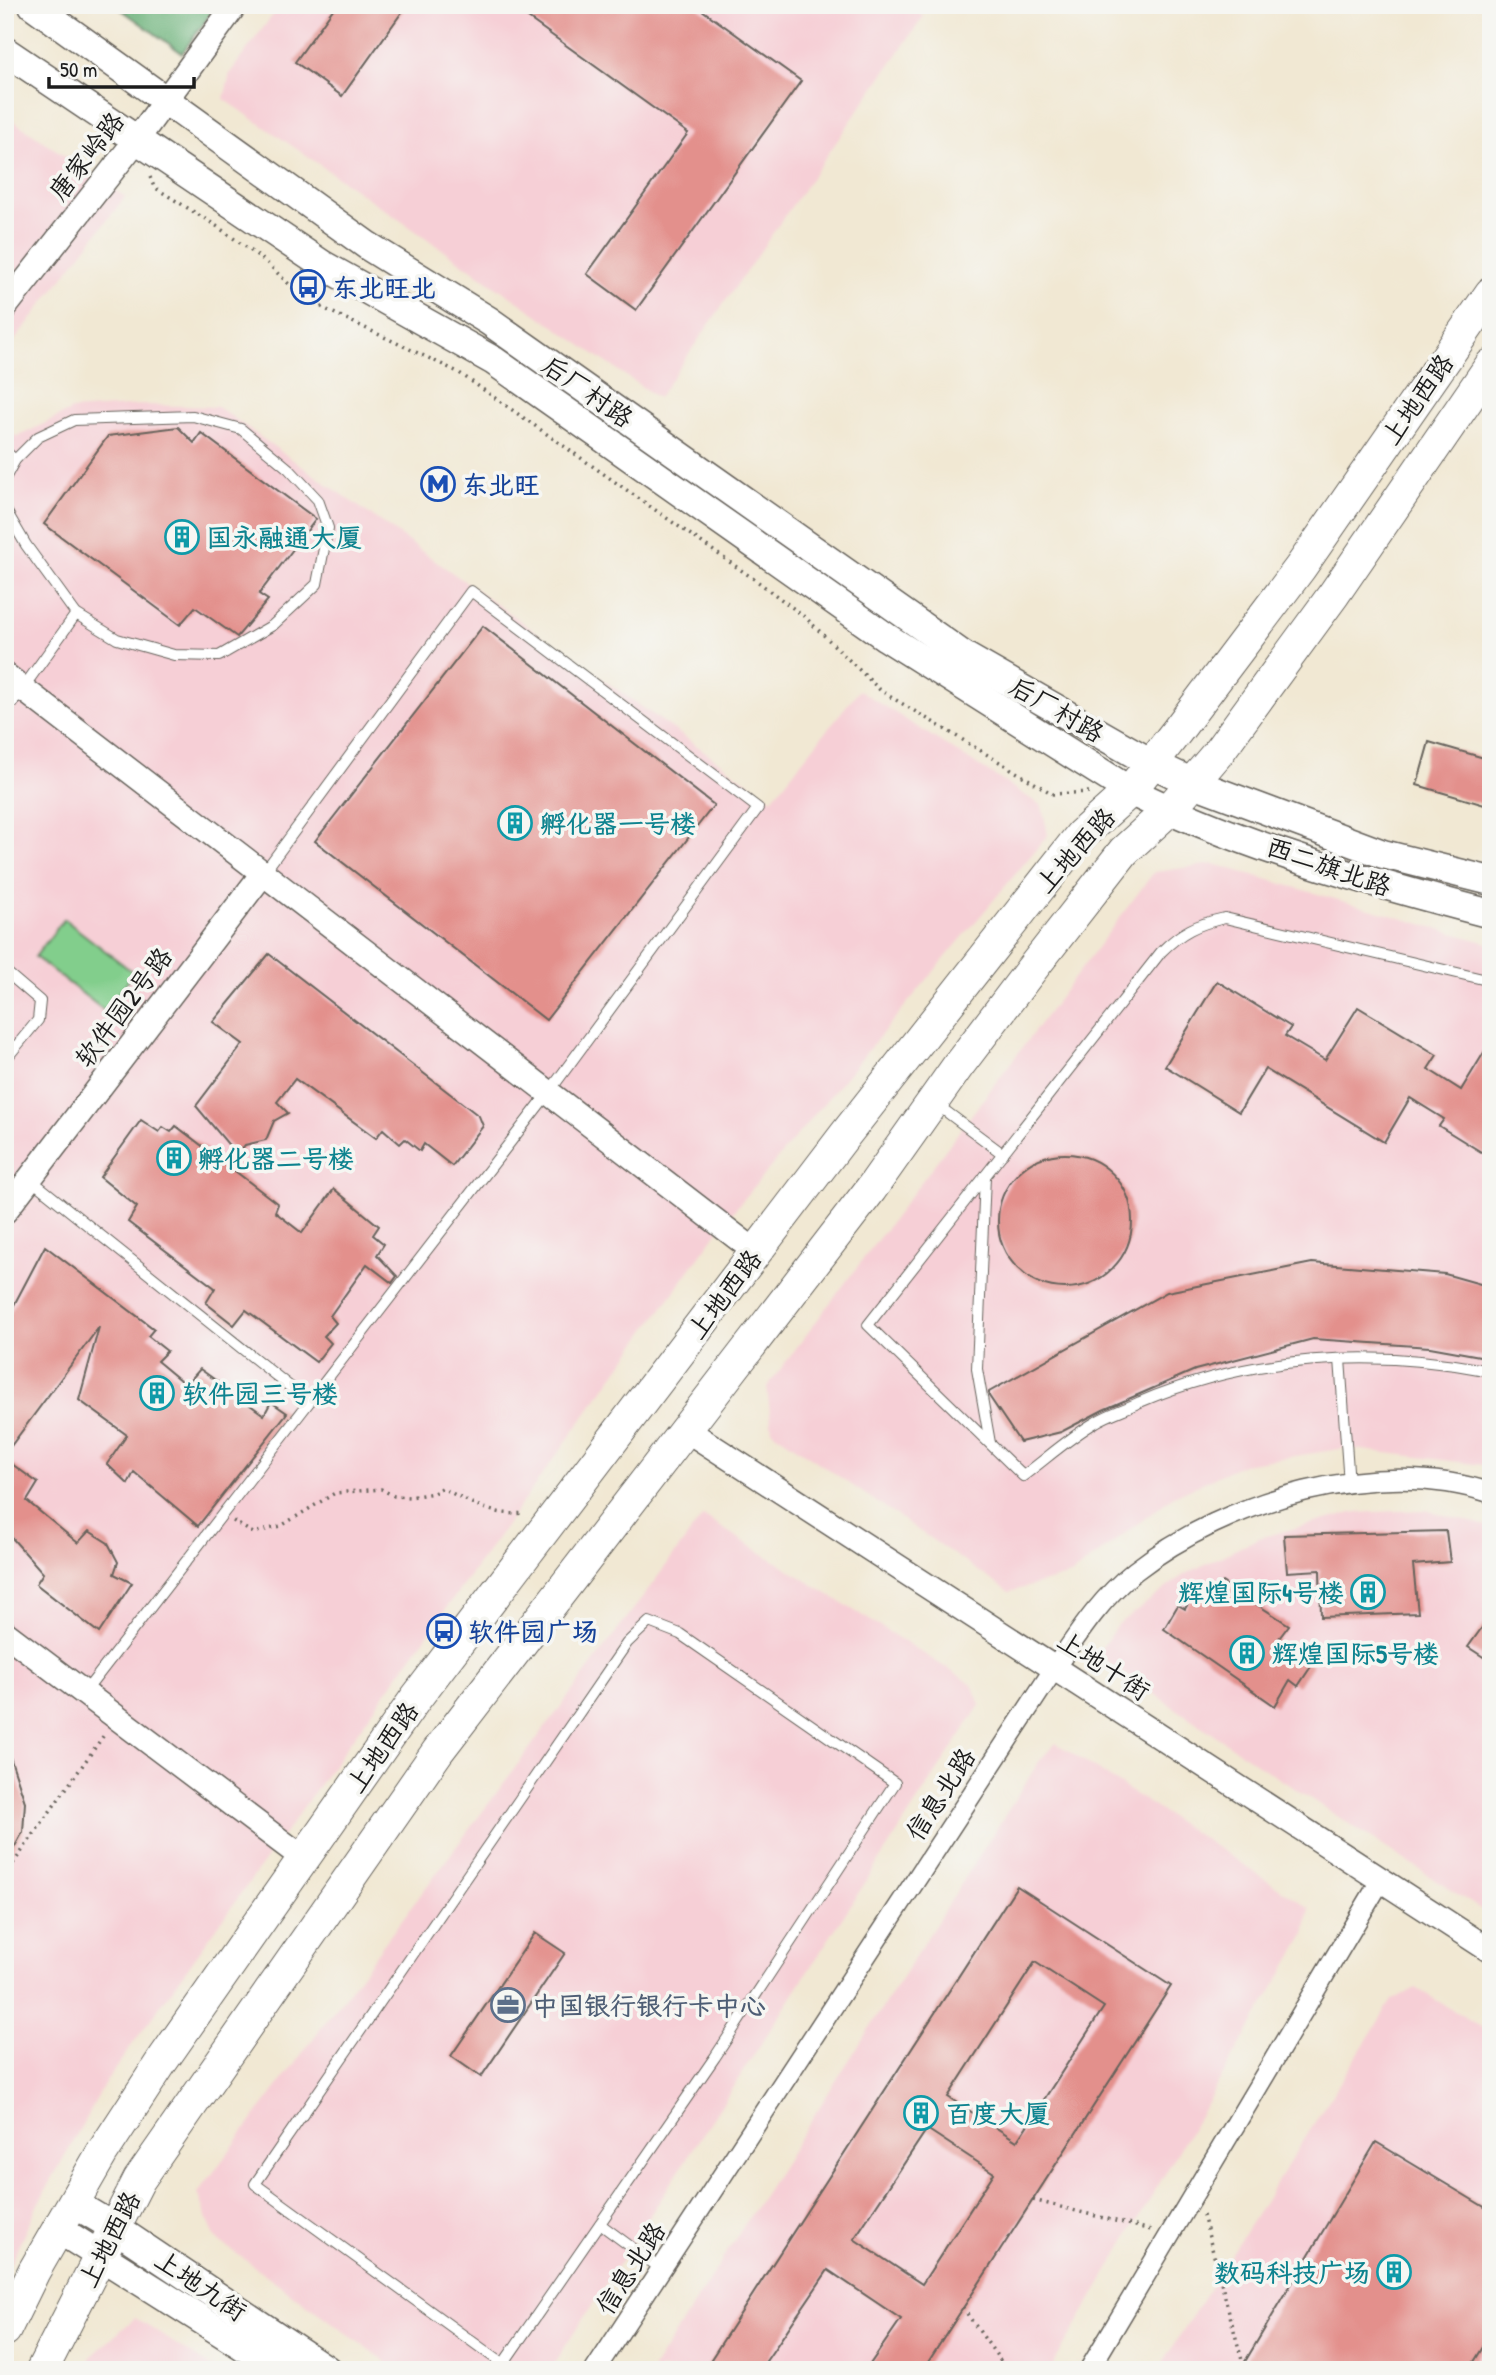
<svg xmlns="http://www.w3.org/2000/svg" width="1496" height="2375" font-family="'Patrick Hand','LXGW WenKai TC',sans-serif">
<style>
.built{fill:#f6cfd6}
.green{fill:#82ce8c;stroke:#4f7554;stroke-width:2}
.forest{fill:#69b178;stroke:#42664a;stroke-width:2}
.building{fill:#e3908c;fill-rule:evenodd}
.lines{fill:none;stroke-linecap:round;stroke-linejoin:round}
.service-casing{stroke:#67635c;stroke-width:12}
.minor-casing{stroke:#67635c;stroke-width:22}
.tertiary-casing{stroke:#67635c;stroke-width:27}
.secondary-casing{stroke:#67635c;stroke-width:31}
.primary-casing{stroke:#67635c;stroke-width:34}
.path{stroke:#67635c;stroke-width:3.5;stroke-dasharray:2 5;stroke-linecap:butt}
.service{stroke:#fff;stroke-width:10}
.minor{stroke:#fff;stroke-width:19}
.tertiary{stroke:#fff;stroke-width:24}
.secondary{stroke:#fff;stroke-width:28}
.primary{stroke:#fff;stroke-width:32}
.labels{text-anchor:middle;dominant-baseline:central;stroke-width:7;stroke-linejoin:round;paint-order:stroke}
.street-label{font-size:26px;fill:#1c1c1c;stroke:#f6f6f2}
.transit-label{font-size:26px;font-weight:bold;fill:#164399;stroke:#f6f6f2;text-anchor:start}
.culture-label{font-size:26px;font-weight:bold;fill:#0d838f;stroke:#f6f6f2;text-anchor:start}
.service-label{font-size:26px;font-weight:bold;fill:#4e5e75;stroke:#f6f6f2;text-anchor:start}
</style>
<rect width="100%" height="100%" fill="#f6f6f2"/>
<filter id="ink" filterUnits="userSpaceOnUse"><feTurbulence type="fractalNoise" baseFrequency=".0143" numOctaves="2"/><feDisplacementMap in="SourceGraphic" scale="14" xChannelSelector="R" yChannelSelector="G"/><feConvolveMatrix kernelMatrix="1 2 1 2 8 2 1 2 1" color-interpolation-filters="sRGB"/></filter>
<filter id="wash" filterUnits="userSpaceOnUse"><feTurbulence type="fractalNoise" baseFrequency=".00686" numOctaves="4" result="noise"/><feDisplacementMap in="SourceGraphic" scale="28" xChannelSelector="R" yChannelSelector="G"/><feGaussianBlur stdDeviation="1.57" result="paint"/><feColorMatrix in="noise" values="0 0 0 0 0 0 0 0 0 0 0 0 0 0 0 0 0 1.4 0 .05"/><feComposite in="paint" operator="in"/></filter>
<g filter="url(#wash)">
<rect width="100%" height="100%" fill="#f1e8d3"/>
<g class="built">
<polygon points="280,5 908,5 924,16 658,398 224,99 230,73"/>
<polygon points="5,115 125,197 5,353"/>
<polygon points="143,405 218,407 772,799 859,690 1042,806 1048,835 722,1225 107,2080 38,2204 5,2275 5,429 17,437 72,410"/>
<polygon points="1214,864 1491,944 1491,1466 1346,1448 1243,1464 1174,1496 1071,1575 1009,1592 772,1431 767,1387 1154,872"/>
<polygon points="1425,1510 1491,1527 1491,1916 1266,1770 1097,1655 1117,1625 1185,1574 1259,1538 1352,1513"/>
<polygon points="703,1516 972,1684 980,1705 550,2370 397,2370 215,2238 198,2193"/>
<polygon points="1056,1743 1310,1908 1305,1935 1050,2370 652,2370 1040,1760"/>
<polygon points="1416,1988 1491,2033 1491,2370 1158,2370 1392,2000"/>
<polygon points="135,2318 216,2370 84,2370 91,2357"/>
</g>
<polygon class="green" points="64,919 134,973 105,1011 35,957"/>
<polygon class="forest" points="115,5 217,5 182,53"/>
<g id="blocks">
<g class="building">
<polygon points="336,5 407,5 342,96 295,62"/>
<polygon points="510,5 695,5 801,81 636,310 587,274 688,133"/>
<polygon points="178,427 194,443 201,433 316,519 259,594 268,600 237,637 195,607 180,625 44,524 108,436"/>
<polygon points="483,626 714,805 546,1020 315,841"/>
<polygon points="1429,742 1491,760 1491,807 1417,785"/>
<polygon points="269,954 479,1116 483,1126 452,1166 424,1144 420,1151 405,1139 400,1144 383,1129 376,1138 295,1079 277,1102 288,1113 274,1121 266,1140 245,1145 237,1155 196,1106 243,1044 213,1022"/>
<polygon points="1217,981 1291,1027 1285,1036 1325,1060 1358,1007 1437,1055 1428,1069 1461,1090 1491,1041 1491,1158 1439,1126 1444,1119 1410,1098 1384,1142 1265,1069 1239,1112 1165,1066"/>
<polygon points="141,1120 159,1132 163,1127 171,1132 176,1126 278,1204 275,1212 302,1233 334,1189 379,1226 373,1235 384,1244 377,1255 397,1276 392,1283 367,1264 330,1316 336,1323 324,1336 331,1343 316,1362 246,1310 234,1325 206,1303 215,1288 128,1222 137,1207 100,1177"/>
<circle cx="1065" cy="1221" r="67"/>
<polygon points="45,1246 154,1329 148,1336 167,1351 157,1361 186,1385 200,1369 264,1415 271,1402 287,1413 198,1526 134,1472 128,1484 107,1464 127,1435 79,1400 99,1327 5,1454 5,1322"/>
<polygon points="1312,1263 1445,1274 1491,1287 1491,1358 1430,1347 1313,1339 1195,1370 1103,1410 1061,1432 1020,1442 989,1396 989,1392 1167,1292"/>
<polygon points="5,1459 38,1483 27,1501 78,1543 89,1531 108,1543 118,1562 114,1574 132,1583 99,1633 36,1584 43,1573 5,1530"/>
<polygon points="1446,1531 1450,1562 1413,1565 1418,1613 1321,1617 1320,1570 1287,1572 1284,1535"/>
<polygon points="1222,1582 1289,1625 1277,1641 1312,1665 1298,1686 1290,1680 1275,1706 1164,1629 1178,1605 1185,1609 1197,1588 1212,1597"/>
<polygon points="1491,1615 1491,1662 1468,1647"/>
<polygon points="5,1751 8,1751 25,1802 23,1832 5,1864"/>
<path d="M1017,1886l154,100 -248,384h-57l35,-51 -73,-49 -68,100h-56zM1035,1962l69,45 -87,134 -69,-44zM927,2129l67,44 -72,111 -68,-45z"/>
<polygon points="535,1933 565,1953 481,2077 451,2056"/>
<polygon points="1376,2142 1491,2211 1491,2334 1469,2370 1240,2370"/>
</g>
</g>
</g>
<g filter="url(#ink)">
<use href="#blocks" fill-opacity="0" stroke="#67635c" stroke-width="2"/>
<g class="lines">
<g class="service-casing">
<g id="service">
<polyline points="5,451 15,460"/>
<polyline points="5,478 15,460 38,437 74,420 193,416 241,429 289,469 318,500 328,528 317,584 273,625 219,656 174,655 117,639 76,614 26,545 5,509"/>
<polyline points="5,713 76,614"/>
<polyline points="5,971 40,1001 38,1020 5,1060"/>
<path d="M1491,981l-266,-63c-28,6 -44,14 -64,34l-293,373 155,151c24,-18 47,-39 73,-54 13,-8 30,-13 44,-20 111,-47 233,-54 351,-31"/>
<polyline points="936,1104 1003,1154"/>
<polyline points="985,1176 977,1369 990,1443"/>
<polyline points="30,1179 309,1402"/>
<polyline points="1340,1359 1349,1484"/>
<polygon points="649,1622 680,1634 895,1783 715,2057 503,2364 255,2184 627,1643"/>
<polyline points="85,1692 549,1092 758,808 471,591 265,871"/>
<polyline points="600,2224 661,2269"/>
</g>
</g>
<g class="minor-casing">
<g id="minor">
<path d="M595,2370l459,-701c24,-35 47,-71 81,-98 92,-71 242,-116 356,-78"/>
<polyline points="1089,2370 1381,1880"/>
</g>
</g>
<g class="tertiary-casing">
<g id="tertiary">
<polyline points="5,307 138,138 235,5"/>
<polyline points="5,675 756,1252"/>
<polyline points="5,1211 264,872"/>
<polyline points="685,1429 1491,1951"/>
<polyline points="5,1633 303,1858"/>
</g>
</g>
<g class="secondary-casing">
<g id="secondary">
<polyline points="33,5 368,246 489,321 964,656 1151,763 1191,782 1383,854 1491,881"/>
<path d="M5,51l318,214 171,96 392,276 244,154c113,56 238,91 361,123"/>
<polyline points="73,2203 115,2228 327,2370"/>
<polyline points="58,2229 281,2370"/>
</g>
</g>
<g class="primary-casing">
<g id="primary">
<polyline points="5,2330 34,2271 102,2153 162,2061 416,1698 845,1135 1081,835 1130,791 1177,731 1300,568 1491,293"/>
<polyline points="42,2370 139,2180 438,1751 871,1189 958,1066 1031,970 1124,851 1169,810 1217,754 1334,594 1491,365"/>
</g>
</g>
<g class="path">
<polyline points="150,177 154,187 218,227 265,261 295,290 325,309 458,372 761,584 806,618 881,691 1053,794 1089,792"/>
<path d="M233,1521l20,12 28,-7 54,-33 46,-4 13,7 16,1 24,-4 8,-5c28,14 50,29 82,25"/>
<polyline points="5,1875 104,1735"/>
<polyline points="1033,2200 1151,2230"/>
<polyline points="1203,2215 1243,2364"/>
<polyline points="963,2308 1007,2370"/>
<polyline points="1116,2362 1130,2370"/>
</g>
<use href="#service" class="service"/>
<use href="#minor" class="minor"/>
<use href="#tertiary" class="tertiary"/>
<use href="#secondary" class="secondary"/>
<use href="#primary" class="primary"/>
</g>
</g>
<defs>
<g id="bus-ring" transform="scale(1.75)"><circle r="9.5" fill="#f6f6f2" stroke="#1a4fb4" stroke-width="1.5"/><path d="M-5-6H5V4H4V6H2V4H-2V6H-4V4H-5ZM-3.5-4V0h7V-4ZM-3.5 1.2v1.5H-2V1.2ZM2 1.2v1.5H3.5V1.2Z" fill="#1a4fb4"/></g>
<g id="metro-ring" transform="scale(1.75)"><circle r="9.5" fill="#f6f6f2" stroke="#1a4fb4" stroke-width="1.5"/><path d="M-5.5 5V-5H-3L0 0L3-5H5.5V5H3V-.5L0 4L-3-.5V5Z" fill="#1a4fb4"/></g>
<g id="building-ring" transform="scale(1.75)"><circle r="9.5" fill="#f6f6f2" stroke="#0f9aa8" stroke-width="1.5"/><path d="M-4-6H4V6H1V3H-1V6H-4ZM-2.5-4.3h1.7v1.8h-1.7ZM.8-4.3h1.7v1.8H.8ZM-2.5-1h1.7V.8h-1.7ZM.8-1h1.7V.8H.8Z" fill="#0f9aa8"/></g>
<g id="office-ring" transform="scale(1.75)"><circle r="9.5" fill="#f6f6f2" stroke="#5c6f8a" stroke-width="1.5"/><path d="M-6-3h4V-5.5h4V-3h4V5H-6ZM-1-4.5V-3h2v-1.5ZM-6 0V1H6V0Z" fill="#5c6f8a"/></g>
</defs>
<g fill-rule="evenodd">
<use href="#bus-ring" x="308" y="287"/>
<use href="#metro-ring" x="438" y="484"/>
<use href="#building-ring" x="182" y="537"/>
<use href="#building-ring" x="515" y="823"/>
<use href="#building-ring" x="174" y="1158"/>
<use href="#building-ring" x="157" y="1393"/>
<use href="#building-ring" x="1368" y="1592"/>
<use href="#bus-ring" x="444" y="1631"/>
<use href="#building-ring" x="1247" y="1653"/>
<use href="#office-ring" x="508" y="2005"/>
<use href="#building-ring" x="921" y="2113"/>
<use href="#building-ring" x="1394" y="2272"/>
</g>
<g class="labels">
<g class="street-label">
<text transform="translate(86 156) rotate(-52)">唐家岭路</text>
<text transform="translate(588 391) rotate(35)">后厂村路</text>
<text transform="translate(1417 399) rotate(-55)">上地西路</text>
<text transform="translate(1057 709) rotate(30)">后厂村路</text>
<text transform="translate(1075 850) rotate(-48)">上地西路</text>
<text transform="translate(1329 866) rotate(19)">西二旗北路</text>
<text transform="translate(123 1007) rotate(-53)">软件园2号路</text>
<text transform="translate(724 1294) rotate(-53)">上地西路</text>
<text transform="translate(1104 1665) rotate(33)">上地十街</text>
<text transform="translate(382 1747) rotate(-55)">上地西路</text>
<text transform="translate(940 1794) rotate(-57)">信息北路</text>
<text transform="translate(109 2239) rotate(-63)">上地西路</text>
<text transform="translate(630 2268) rotate(-57)">信息北路</text>
<text transform="translate(201 2285) rotate(34)">上地九街</text>
</g>
<g class="transit-label">
<text x="332" y="287">东北旺北</text>
<text x="462" y="484">东北旺</text>
<text x="468" y="1631">软件园广场</text>
</g>
<g class="culture-label">
<text x="206" y="537">国永融通大厦</text>
<text x="540" y="823">孵化器一号楼</text>
<text x="198" y="1158">孵化器二号楼</text>
<text x="182" y="1393">软件园三号楼</text>
<text x="1344" y="1592" text-anchor="end">辉煌国际4号楼</text>
<text x="1272" y="1653">辉煌国际5号楼</text>
<text x="946" y="2113">百度大厦</text>
<text x="1370" y="2272" text-anchor="end">数码科技广场</text>
</g>
<g class="service-label">
<text x="532" y="2005">中国银行银行卡中心</text>
</g>
</g>
<rect width="1496" height="2375" fill="none" stroke="#f6f6f2" stroke-width="28"/>
<path d="M49 77v10h145v-10" fill="none" stroke="#1c1c1c" stroke-width="3.5"/>
<text x="60" y="77" font-size="21" fill="#1c1c1c" stroke="#f6f6f2" stroke-width="5" paint-order="stroke">50 m</text>
</svg>
